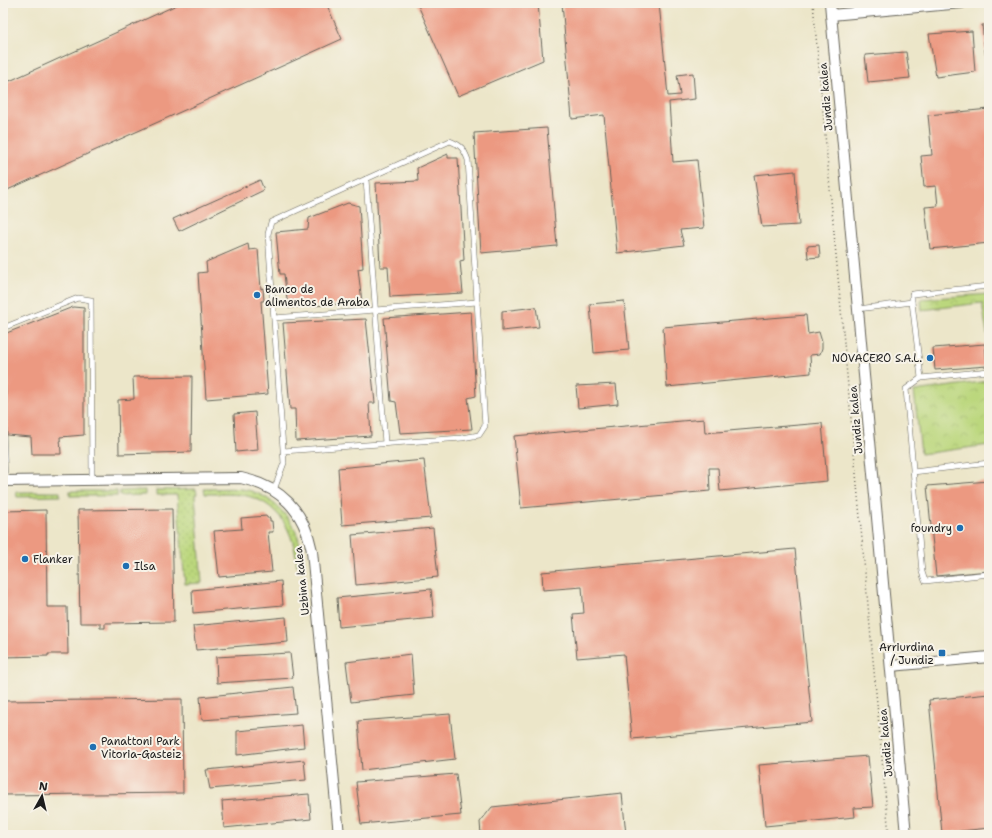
<svg xmlns="http://www.w3.org/2000/svg" width="992" height="838" font-family="'Shantell Sans',sans-serif">
<style>
.grass{fill:url(#grass-dots);stroke:#6c7a4c}
.park{fill:url(#park-crowns);stroke:#6c7a4c}
.building{fill:#ec9981}
.lines{fill:none;stroke-linecap:round;stroke-linejoin:round}
.service-casing{stroke:#656359;stroke-width:6}
.minor-casing{stroke:#656359;stroke-width:12}
.path{stroke:#656359;stroke-width:1.5;stroke-dasharray:1 3;stroke-linecap:butt}
.service{stroke:#fff;stroke-width:5}
.minor{stroke:#fff;stroke-width:10}
.poi-dot{fill:#1f6fb2;stroke:#f7f3e8;stroke-width:1.5}
.labels{text-anchor:middle;dominant-baseline:central;stroke-width:4;stroke-linejoin:round;paint-order:stroke}
.street-label{font-size:11px;fill:#1c1c1c;stroke:#f7f3e8}
.poi-label{font-size:11px;fill:#1c1c1c;stroke:#f7f3e8;text-anchor:start}
</style>
<defs>
<pattern id="grass-dots" width="8" height="8" patternUnits="userSpaceOnUse"><rect width="8" height="8" fill="#bbd77d"/><path d="M2 2h.1M6 6h.1" fill="none" stroke="#a0b86b" stroke-width="1.8" stroke-linecap="round"/></pattern>
<pattern id="park-crowns" width="20" height="18" patternUnits="userSpaceOnUse"><rect width="20" height="18" fill="#bbd77d"/><path d="M2 6a3 3 0 1 1 6 0M12 15a3 3 0 1 1 6 0" fill="none" stroke="#a0b86b"/></pattern>
</defs>
<rect width="100%" height="100%" fill="#f7f3e8"/>
<filter id="ink" filterUnits="userSpaceOnUse"><feTurbulence type="fractalNoise" baseFrequency=".025" numOctaves="2"/><feDisplacementMap in="SourceGraphic" scale="8" xChannelSelector="R" yChannelSelector="G"/><feConvolveMatrix kernelMatrix="1 2 1 2 8 2 1 2 1" color-interpolation-filters="sRGB"/></filter>
<filter id="wash" filterUnits="userSpaceOnUse"><feTurbulence type="fractalNoise" baseFrequency=".012" numOctaves="4" result="noise"/><feDisplacementMap in="SourceGraphic" scale="16" xChannelSelector="R" yChannelSelector="G"/><feGaussianBlur stdDeviation="0.9" result="paint"/><feColorMatrix in="noise" values="0 0 0 0 0 0 0 0 0 0 0 0 0 0 0 0 0 1.4 0 .05"/><feComposite in="paint" operator="in"/></filter>
<g filter="url(#wash)">
<rect width="100%" height="100%" fill="#ece6c9"/>
<g class="grass">
<polygon points="196,489 197,494 195,495 202,583 185,584 177,495 156,495 156,490"/>
<path d="M204,489c14,0 30,-2 44,1 23,6 42,25 50,47 3,9 3,18 4,28h-5c-3,-33 -18,-64 -55,-70 -12,-1 -25,-1 -37,-1z"/>
<polygon points="145,490 145,495 120,496 120,491"/>
<rect x="70" y="491" width="47" height="5"/>
<polygon points="16,492 60,492 60,496 17,497"/>
</g>
<g class="park">
<polygon points="989,294 989,334 987,334 982,303 922,310 921,299"/>
<polygon points="989,381 989,445 921,454 914,391"/>
</g>
<g id="blocks">
<g class="building">
<polygon points="181,3 326,3 342,39 3,192 3,84"/>
<polygon points="417,3 538,3 543,60 458,96"/>
<polygon points="562,3 659,3 668,96 680,95 677,75 693,73 695,99 669,102 673,162 697,160 704,228 680,230 684,245 617,253 604,115 572,119"/>
<polygon points="982,25 989,25 989,59 986,60"/>
<polygon points="972,31 975,72 936,77 929,34"/>
<polygon points="906,52 910,78 868,82 865,55"/>
<polygon points="989,109 989,243 930,249 925,207 938,206 936,186 924,187 921,156 932,155 928,115"/>
<polygon points="547,128 557,246 481,253 474,133"/>
<polygon points="448,154 448,158 458,158 464,260 460,261 463,293 390,297 388,267 380,267 376,183 418,181 417,168"/>
<polygon points="795,171 799,225 762,227 754,175"/>
<polygon points="260,180 264,190 179,231 173,219"/>
<polygon points="348,203 359,206 363,268 358,269 362,302 288,308 284,274 280,274 276,232 308,229 309,218"/>
<polygon points="248,244 249,250 258,249 261,289 263,288 264,301 261,301 268,394 206,399 198,273 207,272 206,262"/>
<polygon points="819,245 820,257 808,258 807,246"/>
<polygon points="624,301 629,350 594,353 590,304"/>
<polygon points="73,307 84,308 84,435 60,437 61,454 32,454 31,437 7,435 4,334"/>
<polygon points="536,307 539,327 502,331 502,311"/>
<polygon points="471,312 476,396 468,398 472,429 400,433 396,402 391,401 384,318"/>
<polygon points="806,315 808,334 819,332 822,342 822,348 820,354 810,355 811,373 667,387 663,327"/>
<polygon points="366,319 375,403 369,403 371,436 296,441 295,409 290,409 283,323"/>
<polygon points="985,344 987,366 935,370 933,348"/>
<polygon points="192,376 191,452 119,454 118,400 134,399 133,377"/>
<polygon points="616,384 618,404 578,408 576,386"/>
<polygon points="255,412 258,450 236,452 234,414"/>
<polygon points="704,419 705,433 822,423 827,481 720,491 718,468 709,468 710,491 521,508 514,436"/>
<polygon points="424,460 431,518 342,525 338,468"/>
<polygon points="989,481 989,571 936,576 927,486"/>
<polygon points="172,509 174,622 105,623 105,628 100,628 100,623 80,623 78,510"/>
<polygon points="46,510 47,607 67,607 68,654 48,654 48,656 3,657 3,511"/>
<polygon points="267,516 267,518 270,518 270,521 272,521 273,532 268,532 272,572 219,577 214,531 242,529 241,518"/>
<polygon points="433,528 438,577 356,585 352,535"/>
<polygon points="795,549 812,722 632,739 624,654 577,658 573,614 584,613 582,587 543,590 542,572"/>
<polygon points="281,581 283,605 193,613 192,590"/>
<polygon points="431,589 434,618 339,627 337,598"/>
<polygon points="286,617 288,642 196,650 193,626"/>
<polygon points="290,653 293,678 217,683 216,657"/>
<polygon points="411,654 414,695 351,702 346,662"/>
<polygon points="293,687 296,713 202,720 200,697"/>
<polygon points="989,694 989,828 942,833 929,700"/>
<polygon points="182,699 183,793 3,795 3,701"/>
<polygon points="450,714 455,759 362,770 358,721"/>
<polygon points="302,725 304,747 237,755 237,731"/>
<polygon points="868,756 873,807 854,808 855,817 765,826 759,765"/>
<polygon points="304,760 306,780 210,789 206,770"/>
<polygon points="456,774 461,815 361,824 356,782"/>
<polygon points="622,793 626,835 481,835 480,822 492,807"/>
<polygon points="309,794 311,819 224,828 222,801"/>
<polygon points="307,832 307,835 280,835 280,834"/>
</g>
</g>
</g>
<g filter="url(#ink)">
<use href="#blocks" fill-opacity="0" stroke="#656359" stroke-width="1"/>
<g class="lines">
<g class="service-casing">
<g id="service">
<polyline points="366,179 385,443"/>
<polyline points="912,302 912,294 989,286"/>
<polyline points="858,309 912,302 921,378 906,389 922,572 925,581 989,574"/>
<polyline points="274,318 477,302"/>
<polyline points="3,328 78,298 91,300 92,479"/>
<polyline points="921,378 989,371"/>
<polyline points="3,428 5,481"/>
<polyline points="913,472 989,463"/>
<path d="M274,490l10,-27 -16,-229 3,-12 179,-81c11,4 14,8 18,19l17,266 -6,9 -17,3 -179,13"/>
</g>
</g>
<g class="minor-casing">
<g id="minor">
<polyline points="830,3 906,835"/>
<polyline points="831,15 962,3"/>
<path d="M3,481l238,-3c40,9 63,32 71,73l27,284"/>
<polyline points="891,666 989,657"/>
</g>
</g>
<polyline class="path" points="813,3 889,835"/>
<use href="#service" class="service"/>
<use href="#minor" class="minor"/>
</g>
</g>
<g class="poi-dot">
<circle cx="257" cy="295" r="4"/>
<circle cx="930" cy="358" r="4"/>
<circle cx="960" cy="528" r="4"/>
<circle cx="25" cy="559" r="4"/>
<circle cx="126" cy="566" r="4"/>
<rect x="938" y="649" width="8" height="8" rx="2"/>
<circle cx="93" cy="747" r="4"/>
</g>
<g class="labels">
<g class="street-label">
<text transform="translate(826 97) rotate(-95)">Jundiz kalea</text>
<text transform="translate(856 420) rotate(-95)">Jundiz kalea</text>
<text transform="translate(302 581) rotate(-96)">Uzbina kalea</text>
<text transform="translate(886 743) rotate(-95)">Jundiz kalea</text>
</g>
<g class="poi-label">
<text x="265" y="289">Banco de<tspan x="265" dy="13">alimentos de Araba</tspan></text>
<text x="922" y="358" text-anchor="end">NOVACERO S.A.L.</text>
<text x="952" y="528" text-anchor="end">foundry</text>
<text x="33" y="559">Flanker</text>
<text x="134" y="566">Ilsa</text>
<text x="934" y="647" text-anchor="end">Arriurdina<tspan x="934" dy="13">/ Jundiz</tspan></text>
<text x="101" y="741">Panattoni Park<tspan x="101" dy="13">Vitoria-Gasteiz</tspan></text>
</g>
</g>
<rect width="992" height="838" fill="none" stroke="#f7f3e8" stroke-width="16"/>
<g transform="translate(42 796) rotate(8)" stroke="#f7f3e8" stroke-width="3" paint-order="stroke">
<path d="M0-3L7 15L0 10L-7 15Z" fill="#1c1c1c"/>
<text y="-6" font-size="11" font-weight="bold" text-anchor="middle" fill="#1c1c1c">N</text>
</g>
</svg>
